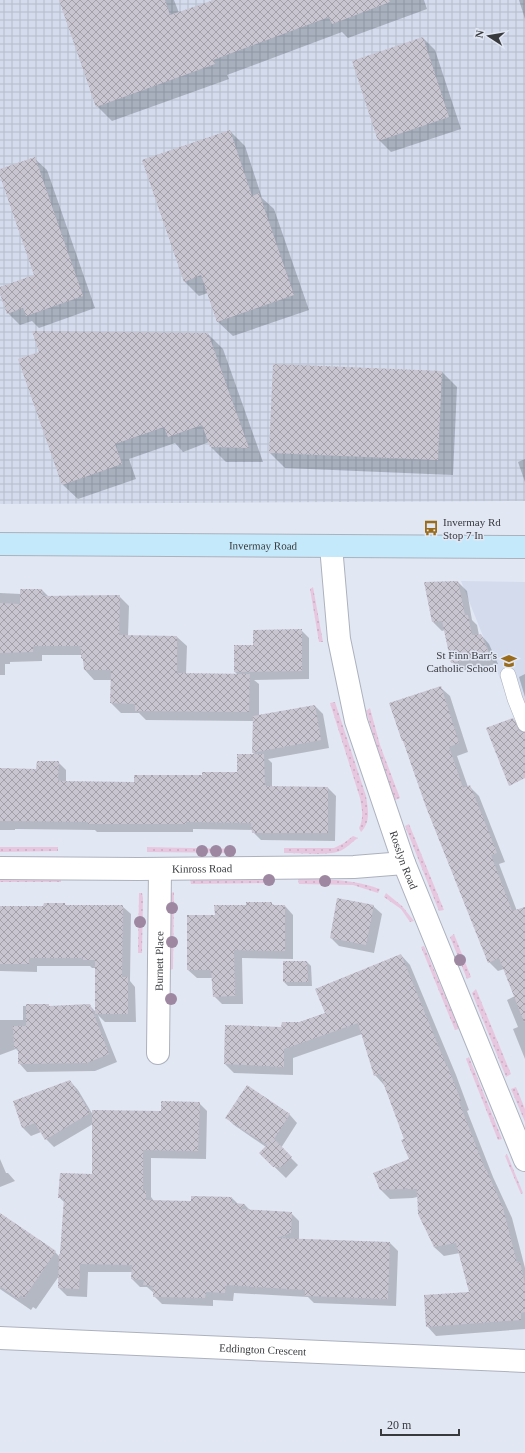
<svg xmlns="http://www.w3.org/2000/svg" width="525" height="1453" font-family="Georgia,serif">
<style>
.built{fill:#d3dbed}
.industrial{fill:url(#industrial-grid)}
.grass{fill:url(#grass-dots)}
.shadow{fill:#0003}
.building{fill:url(#building-cross-hatch)}
.lines{fill:none;stroke-linecap:round;stroke-linejoin:round}
.service-casing{stroke:#acb1bd;stroke-width:16}
.minor-casing{stroke:#acb1bd;stroke-width:24}
.secondary-casing{stroke:#acb1bd;stroke-width:24}
.service{stroke:#fff;stroke-width:15}
.minor{stroke:#fff;stroke-width:22}
.secondary{stroke:#c4e9fa;stroke-width:22}
.tree{fill:#9e88a1}
.labels{text-anchor:middle;dominant-baseline:central;stroke-width:3;stroke-linejoin:round;paint-order:stroke}
.poi-label{font-size:11px;fill:#383a3e;stroke:#e2e7f4;text-anchor:start}
.street-label{font-size:11px;fill:#383a3e;stroke:#e2e7f4}
</style>
<defs>
<pattern id="industrial-grid" width="8" height="8" patternUnits="userSpaceOnUse"><rect width="8" height="8" fill="#d3dbed"/><path d="M0 4h8M4 0v8" fill="none" stroke="#b6bdcc"/></pattern>
<pattern id="grass-dots" width="8" height="8" patternUnits="userSpaceOnUse"><rect width="8" height="8" fill="#e7c7df"/><path d="M2 2h.1M6 6h.1" fill="none" stroke="#c7acc0" stroke-width="1.8" stroke-linecap="round"/></pattern>
<pattern id="building-cross-hatch" width="8" height="8" patternUnits="userSpaceOnUse"><rect width="8" height="8" fill="#c8c4d0"/><path d="M0 0l8 8M0 8l8-8" fill="none" stroke="#a3a0aa"/></pattern>
</defs>
<rect width="100%" height="100%" fill="#e2e7f4"/>
<polygon class="built" points="461,581 525,582 525,741"/>
<polygon class="industrial" points="0,0 525,0 525,501 0,504"/>
<g class="grass">
<polygon points="313,587 323,642 319,642 310,589"/>
<path d="M335,702l31,94c2,13 5,26 -5,36l-2,-4c5,-10 3,-19 1,-30l-30,-95z"/>
<polygon points="370,708 380,745 400,798 395,800 373,734 366,711"/>
<polygon points="409,824 444,910 439,911 405,826"/>
<path d="M353,836l5,2c-6,4 -11,10 -18,13 -13,5 -41,2 -56,2v-5h50l10,-5z"/>
<polygon points="0,847 58,847 58,851 0,852"/>
<polygon points="147,847 236,849 236,853 147,852"/>
<polygon points="0,877 61,878 61,882 0,882"/>
<polygon points="274,878 274,883 191,884 190,879"/>
<path d="M298,879c28,0 55,0 82,10l-2,4 -25,-8 -54,-1z"/>
<polygon points="174,892 173,969 170,970 169,905 171,893"/>
<polygon points="139,893 142,893 143,898 142,953 138,953"/>
<polygon points="386,893 402,906 414,921 410,922 401,909 384,897"/>
<polygon points="454,934 471,977 467,979 450,937"/>
<polygon points="424,946 459,1029 455,1030 421,947"/>
<polygon points="476,989 511,1074 506,1077 472,993"/>
<polygon points="469,1057 502,1139 498,1140 466,1059"/>
<polygon points="516,1087 525,1109 525,1122 511,1089"/>
<polygon points="507,1154 523,1193 521,1194 505,1156"/>
</g>
<g class="shadow">
<polygon points="72,0 174,0 179,13 217,0 424,0 427,9 348,38 342,32 227,75 229,79 112,121 97,106"/>
<polygon points="519,0 525,0 525,19"/>
<polygon points="423,38 435,50 461,129 391,152 379,140"/>
<polygon points="230,131 245,146 262,198 274,209 309,310 233,336 218,322 208,293 199,296 184,281"/>
<polygon points="34,158 47,170 95,308 39,328 32,321 20,325 8,313 0,291 0,288 36,275 0,173 0,170"/>
<polygon points="208,334 223,349 263,462 226,462 211,447 209,442 183,452 175,443 129,459 136,479 78,499 63,485 19,360"/>
<polygon points="442,372 457,387 453,475 285,468 270,453"/>
<polygon points="525,459 525,482 518,462"/>
<polygon points="458,582 467,591 472,620 477,625 479,635 481,635 489,644 498,664 461,671 452,662 445,630 442,631 433,622 425,583"/>
<polygon points="42,590 49,597 119,596 129,606 128,636 177,637 187,646 186,674 237,674 235,672 235,646 254,647 301,630 309,638 309,679 254,680 259,684 259,716 315,706 323,714 329,748 268,759 272,763 272,787 328,788 336,796 335,841 261,840 253,832 253,830 193,829 193,832 97,832 95,830 15,829 15,830 0,830 0,769 37,770 58,762 66,770 66,782 134,783 238,773 255,755 253,753 253,721 146,720 139,713 121,713 111,703 112,680 94,680 85,670 84,661 82,658 82,655 42,655 42,661 10,662 10,664 5,664 5,675 0,675 0,593 21,594"/>
<polygon points="525,674 525,697 519,677"/>
<polygon points="440,687 450,696 468,752 457,756 468,787 470,787 479,796 505,862 499,864 517,911 525,908 525,1059 513,1029 518,1027 507,1000 515,996 504,969 498,971 489,962 430,814"/>
<polygon points="513,719 525,732 525,771"/>
<polygon points="271,903 275,906 285,906 293,915 293,959 242,958 243,1004 222,1004 214,996 213,978 197,978 188,970 216,916 247,906"/>
<polygon points="64,904 67,906 122,906 131,914 130,981 135,987 136,1022 105,1022 98,1015 117,1062 95,1071 27,1072 19,1063 19,1052 16,1049 0,1055 0,1020 23,1020 23,1006 48,1005 50,1007 89,1005 96,1012 96,968 92,968 90,966 37,966 37,972 0,971 0,907 44,907"/>
<polygon points="373,906 382,914 374,953 339,946 331,938"/>
<polygon points="401,955 410,965 456,1075 469,1110 467,1111 493,1177 512,1218 525,1268 525,1329 436,1336 427,1326 470,1292 460,1253 444,1256 434,1247 418,1198 417,1197 413,1198 390,1199 380,1189 411,1160 406,1139 384,1085 375,1075 362,1034 293,1058 293,1075 234,1073 225,1064 282,1028 326,1013"/>
<polygon points="307,962 311,966 312,986 288,986 284,982"/>
<polygon points="70,1081 78,1090 93,1115 162,1112 199,1103 207,1111 206,1159 151,1158 151,1197 154,1201 192,1202 232,1198 239,1205 245,1205 251,1211 291,1213 299,1221 299,1240 390,1243 398,1251 396,1306 314,1303 308,1297 234,1293 233,1301 213,1300 213,1306 162,1304 154,1296 154,1293 147,1287 140,1287 132,1279 132,1272 88,1272 87,1297 67,1296 59,1288 59,1276 36,1309 33,1307 31,1310 0,1289 0,1214 55,1252 60,1257 65,1203 59,1197 93,1175 93,1124 54,1147 46,1139 41,1132 31,1136 22,1127"/>
<polygon points="247,1087 290,1115 297,1123 281,1148 298,1165 286,1178 260,1153 266,1147 234,1125 227,1118"/>
<polygon points="0,1159 6,1173 8,1173 15,1181 0,1187"/>
</g>
<g class="building">
<polygon points="59,0 165,0 170,15 214,0 389,0 390,2 332,24 329,17 213,60 215,64 96,107"/>
<polygon points="423,37 449,117 378,141 352,61"/>
<polygon points="230,130 252,196 259,193 294,295 217,322 201,275 184,282 142,160"/>
<polygon points="35,157 83,296 26,316 23,308 7,314 0,294 0,287 34,275 0,176 0,169"/>
<polygon points="32,331 208,333 249,448 210,447 202,425 168,437 164,427 115,444 122,464 62,485 18,359 39,352"/>
<polygon points="273,364 442,371 438,460 269,453"/>
<polygon points="458,581 465,615 468,615 472,635 481,634 490,656 451,663 442,621 432,622 424,582"/>
<polygon points="20,589 42,589 43,596 120,595 119,635 177,636 177,673 250,674 249,712 135,711 135,704 110,703 111,670 84,670 83,659 81,658 81,646 33,646 33,652 0,653 0,603 20,604"/>
<polygon points="302,629 302,671 234,672 234,645 253,645 253,630"/>
<polygon points="441,686 459,743 449,747 463,788 470,785 497,853 491,855 512,911 525,907 525,1021 524,1022 499,958 488,963 426,807 403,741 402,741 389,703"/>
<polygon points="315,705 321,740 252,753 253,716"/>
<polygon points="513,718 519,731 525,733 525,778 509,786 486,728"/>
<polygon points="237,754 264,754 265,786 328,787 328,833 252,833 251,823 186,822 186,824 88,824 88,822 0,821 0,768 36,769 37,761 59,761 58,781 134,782 134,775 202,775 202,772 237,772"/>
<polygon points="337,898 374,905 366,945 330,938"/>
<polygon points="246,902 272,902 272,905 285,905 285,951 234,950 235,996 213,997 211,970 187,970 187,915 215,915 214,905 246,905"/>
<polygon points="44,903 65,903 65,905 123,905 122,977 128,977 128,1014 95,1014 95,960 83,960 83,958 29,958 29,964 0,964 0,906 43,906"/>
<polygon points="401,954 446,1065 447,1065 461,1101 459,1102 485,1169 486,1169 503,1208 517,1263 520,1262 525,1284 525,1312 521,1313 521,1320 426,1327 424,1295 469,1292 456,1243 434,1247 418,1214 417,1189 408,1189 407,1188 403,1189 380,1190 373,1173 409,1159 401,1140 404,1139 380,1074 374,1076 358,1023 284,1049 284,1067 224,1064 225,1025 281,1027 282,1022 300,1022 325,1013 315,989"/>
<polygon points="283,961 307,961 308,982 283,982"/>
<polygon points="26,1004 49,1004 49,1006 90,1004 109,1054 87,1063 18,1064 18,1048 14,1048 13,1026 26,1026"/>
<polygon points="70,1080 90,1113 45,1140 35,1123 22,1128 13,1101"/>
<polygon points="247,1085 290,1114 274,1139 292,1157 281,1167 273,1167 259,1153 267,1145 225,1118"/>
<polygon points="161,1101 200,1102 198,1151 143,1150 143,1191 146,1191 146,1200 191,1201 191,1196 232,1197 232,1203 245,1204 240,1209 292,1212 291,1233 277,1238 390,1242 388,1299 305,1296 305,1290 226,1285 225,1293 206,1292 205,1298 153,1297 153,1286 143,1285 144,1280 131,1279 132,1265 80,1264 79,1289 58,1288 59,1254 60,1254 64,1198 58,1198 60,1173 92,1174 92,1110 161,1111"/>
<polygon points="0,1213 56,1251 24,1298 21,1295 18,1299 0,1286"/>
</g>
<g class="lines">
<g class="service-casing">
<polyline id="service" points="508,675 515,699 525,724"/>
</g>
<g class="minor-casing">
<g id="minor">
<path id="s1" d="M331,546l8,93 17,82 48,142 121,297"/>
<path id="s2" d="M0,868l138,1 216,-2 50,-4"/>
<path id="s3" d="M158,1053l2,-184"/>
<path id="s4" d="M0,1338l525,23"/>
</g>
</g>
<g class="secondary-casing">
<g id="secondary">
<path id="s5" d="M0,544l525,3"/>
</g>
</g>
<use href="#service" class="service"/>
<use href="#minor" class="minor"/>
<use href="#secondary" class="secondary"/>
</g>
<g class="tree">
<circle cx="202" cy="851" r="6"/>
<circle cx="216" cy="851" r="6"/>
<circle cx="230" cy="851" r="6"/>
<circle cx="269" cy="880" r="6"/>
<circle cx="325" cy="881" r="6"/>
<circle cx="172" cy="908" r="6"/>
<circle cx="140" cy="922" r="6"/>
<circle cx="172" cy="942" r="6"/>
<circle cx="460" cy="960" r="6"/>
<circle cx="171" cy="999" r="6"/>
</g>
<defs>
<g id="bus-bare" transform="scale(1.2)"><path d="M-5-6H5V4H4V6H2V4H-2V6H-4V4H-5ZM-3.5-4V0h7V-4ZM-3.5 1.2v1.5H-2V1.2ZM2 1.2v1.5H3.5V1.2Z" fill="#996b1b" stroke="#e2e7f4" stroke-width="2.5" paint-order="stroke"/></g>
<g id="school-bare" transform="scale(1.2)"><path d="M0-5L7-2L0 1L-7-2ZM-4 1L0 2.5L4 1V4Q0 6-4 4Z" fill="#996b1b" stroke="#e2e7f4" stroke-width="2.5" paint-order="stroke"/></g>
</defs>
<g fill-rule="evenodd">
<use href="#bus-bare" x="431" y="528"/>
<use href="#school-bare" x="509" y="661"/>
</g>
<g class="labels">
<g class="poi-label">
<text x="443" y="522">Invermay Rd<tspan x="443" dy="13">Stop 7 In</tspan></text>
<text x="497" y="655" text-anchor="end">St Finn Barr's<tspan x="497" dy="13">Catholic School</tspan></text>
</g>
<g class="street-label">
<text stroke="none"><textPath href="#s5" startOffset="263">Invermay Road</textPath></text>
<text stroke="none"><textPath href="#s1" startOffset="324">Rosslyn Road</textPath></text>
<text stroke="none"><textPath href="#s2" startOffset="202">Kinross Road</textPath></text>
<text stroke="none"><textPath href="#s3" startOffset="92">Burnett Place</textPath></text>
<text stroke="none"><textPath href="#s4" startOffset="263">Eddington Crescent</textPath></text>
</g>
</g>
<g transform="translate(489 36) rotate(282)" stroke="#e2e7f4" stroke-width="3" paint-order="stroke">
<path d="M0-3L7 15L0 10L-7 15Z" fill="#383a3e"/>
<text y="-6" font-size="11" font-weight="bold" text-anchor="middle" fill="#383a3e">N</text>
</g>
<path d="M381 1429v6h78v-6" fill="none" stroke="#383a3e" stroke-width="2"/>
<text x="387" y="1429" font-size="12" fill="#383a3e" stroke="#e2e7f4" stroke-width="3" paint-order="stroke">20 m</text>
</svg>
